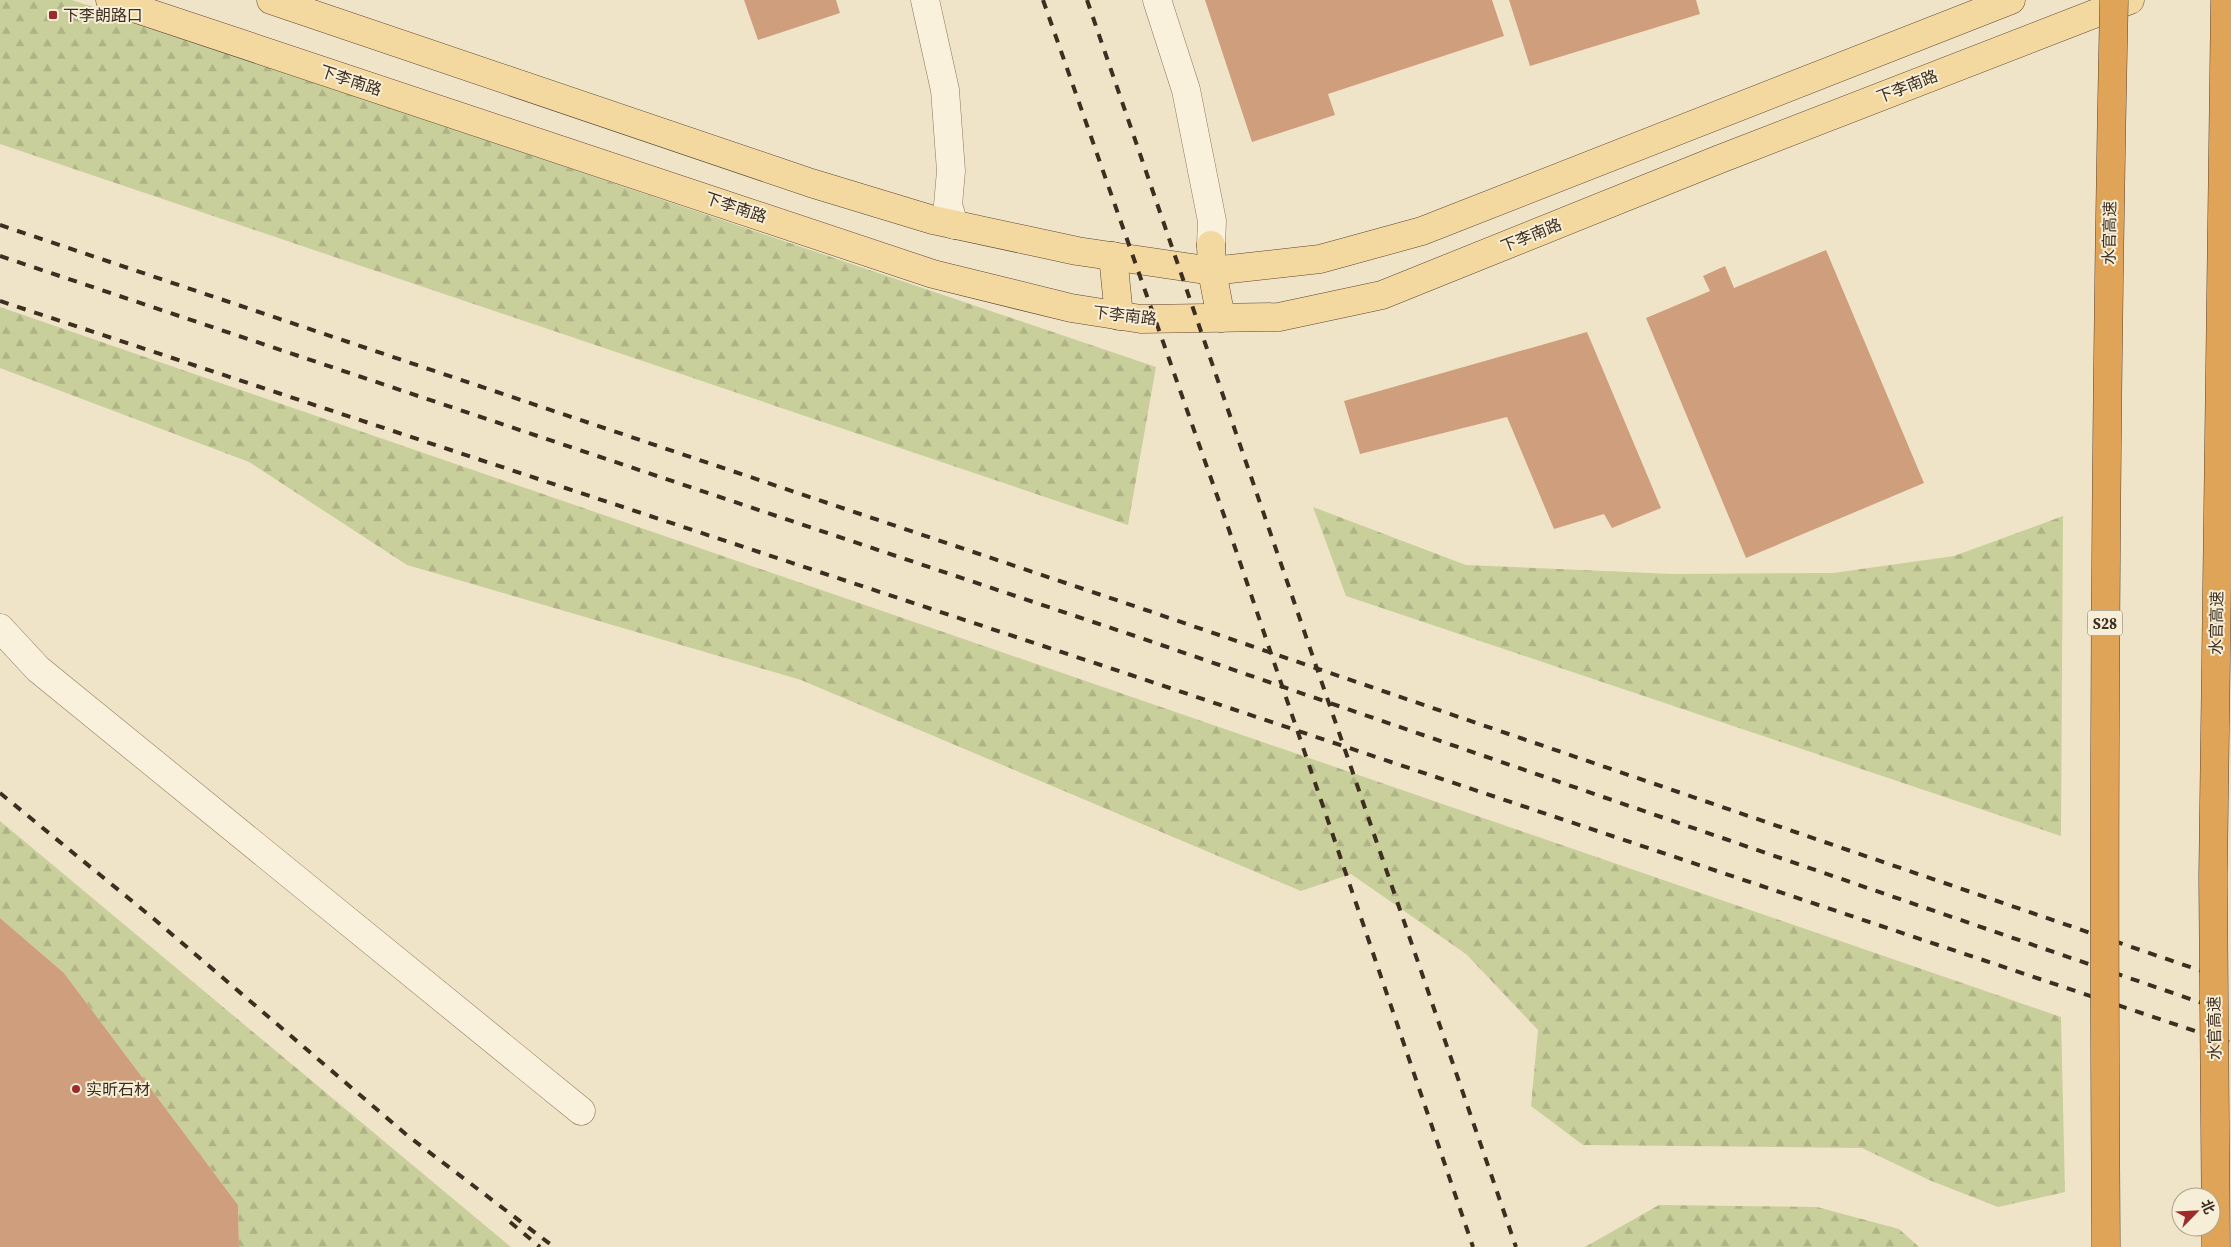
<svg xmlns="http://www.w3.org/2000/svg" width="2231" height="1247" font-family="'Source Serif 4','Noto Sans SC',serif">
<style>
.forest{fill:url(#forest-firs)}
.building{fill:#cf9f7d}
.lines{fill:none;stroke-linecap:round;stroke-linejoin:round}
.minor-casing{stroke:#8d765c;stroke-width:29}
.major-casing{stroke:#5b4430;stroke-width:29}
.minor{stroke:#faf1dc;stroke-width:28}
.major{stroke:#f3d9a0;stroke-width:28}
.rail{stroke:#3d2e20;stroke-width:4;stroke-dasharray:9 9;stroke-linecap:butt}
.highway-bridge-casing{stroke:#5b4430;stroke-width:29;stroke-linecap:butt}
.highway-bridge{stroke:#e0a458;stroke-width:28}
.poi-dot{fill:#9e2a2b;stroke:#f7eed8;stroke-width:2}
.labels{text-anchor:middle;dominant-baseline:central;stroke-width:4;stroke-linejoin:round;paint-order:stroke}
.shield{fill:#f7eed8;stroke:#756857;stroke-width:1}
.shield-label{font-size:15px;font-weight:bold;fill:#3d2e20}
.poi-label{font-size:16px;fill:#3d2e20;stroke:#f7eed8;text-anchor:start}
.street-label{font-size:16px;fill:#3d2e20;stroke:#f7eed8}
</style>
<defs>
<pattern id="forest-firs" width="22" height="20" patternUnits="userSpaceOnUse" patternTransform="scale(1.25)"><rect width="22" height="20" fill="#c9cf9b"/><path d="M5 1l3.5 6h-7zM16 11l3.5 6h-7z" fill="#aeb285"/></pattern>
</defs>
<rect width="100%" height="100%" fill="#f0e4c8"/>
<g class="forest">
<polygon points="0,0 72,0 1156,367 1128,525 0,144"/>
<polygon points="0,307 2061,1017 2065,1192 1998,1207 1929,1180 1862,1148 1583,1145 1531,1106 1538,1030 1466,954 1351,874 1301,891 801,680 407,565 249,462 0,368"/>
<polygon points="1313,507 1466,565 1672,574 1833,573 1954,556 2063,516 2061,836 1346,596"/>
<polygon points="0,821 511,1247 239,1247 238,1205 64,973 0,918"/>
<polygon points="1659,1205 1817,1207 1899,1229 1919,1247 1585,1247"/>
</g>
<g class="building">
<polygon points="744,0 836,0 840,13 758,40"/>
<polygon points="1205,0 1492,0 1504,36 1328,94 1335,115 1252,142"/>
<polygon points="1509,0 1696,0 1700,14 1530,66"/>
<polygon points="1826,250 1924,483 1746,558 1646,318 1710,291 1703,276 1725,266 1734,288"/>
<polygon points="1587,332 1661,508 1612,528 1604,514 1554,529 1507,417 1360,454 1344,401"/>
<polygon points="0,918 64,973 238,1205 239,1247 0,1247"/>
</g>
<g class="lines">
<g class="minor-casing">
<g id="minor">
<polyline points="925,0 945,90 951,171 948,205 954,225"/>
<polyline points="1157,0 1186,90 1212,221 1211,245"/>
<polyline points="0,628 38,669 581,1111"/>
</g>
</g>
<g class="major-casing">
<g id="major">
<polyline points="110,0 933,274 1071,308 1141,319 1279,317 1382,295 1720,159 2130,0"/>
<polyline points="271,0 811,183 933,220 1077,251 1212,271 1320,259 1422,231 2011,0"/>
<polyline points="1211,245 1212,271 1221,318"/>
<polyline points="1113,256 1119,316"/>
</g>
</g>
<use href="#minor" class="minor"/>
<use href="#major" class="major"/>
<g class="rail">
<polyline points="1043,0 1227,524 1473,1247"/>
<polyline points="1087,0 1516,1247"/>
<polyline points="0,225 1146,610 2231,981"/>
<polyline points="0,256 1141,638 2231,1013"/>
<polyline points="0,301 1131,675 2231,1043"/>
<polyline points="0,793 154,919 408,1136 554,1247"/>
<polyline points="510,1222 540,1247"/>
</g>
<g class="highway-bridge-casing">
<g id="highway-bridge">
<path d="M2106,1247c-3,-416 -1,-831 8,-1247"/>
<polyline points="2216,1247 2213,877 2225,0"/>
</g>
</g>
<use href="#highway-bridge" class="highway-bridge"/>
</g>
<g class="poi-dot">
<rect x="48" y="10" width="10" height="10" rx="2.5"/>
<circle cx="76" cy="1089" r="5"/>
</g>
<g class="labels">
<rect class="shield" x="2087.5" y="610.5" width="35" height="25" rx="4"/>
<g class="shield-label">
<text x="2105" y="623">S28</text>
</g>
<g class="poi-label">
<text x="63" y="15">下李朗路口</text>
<text x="86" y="1089">实昕石材</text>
</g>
<g class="street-label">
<text transform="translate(351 80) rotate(18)">下李南路</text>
<text transform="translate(1907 86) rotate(-21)">下李南路</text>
<text transform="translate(736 207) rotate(18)">下李南路</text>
<text transform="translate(2109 233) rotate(-89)">水官高速</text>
<text transform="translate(1531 235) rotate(-22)">下李南路</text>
<text transform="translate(1125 315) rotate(6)">下李南路</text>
<text transform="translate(2216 623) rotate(-89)">水官高速</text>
<text transform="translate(2214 1028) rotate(-91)">水官高速</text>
</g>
</g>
<g transform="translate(2196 1212) rotate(66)"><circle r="24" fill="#f7eed8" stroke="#ada18e"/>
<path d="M0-4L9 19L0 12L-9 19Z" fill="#9e2a2b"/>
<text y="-8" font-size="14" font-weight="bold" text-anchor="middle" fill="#3d2e20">北</text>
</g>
</svg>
